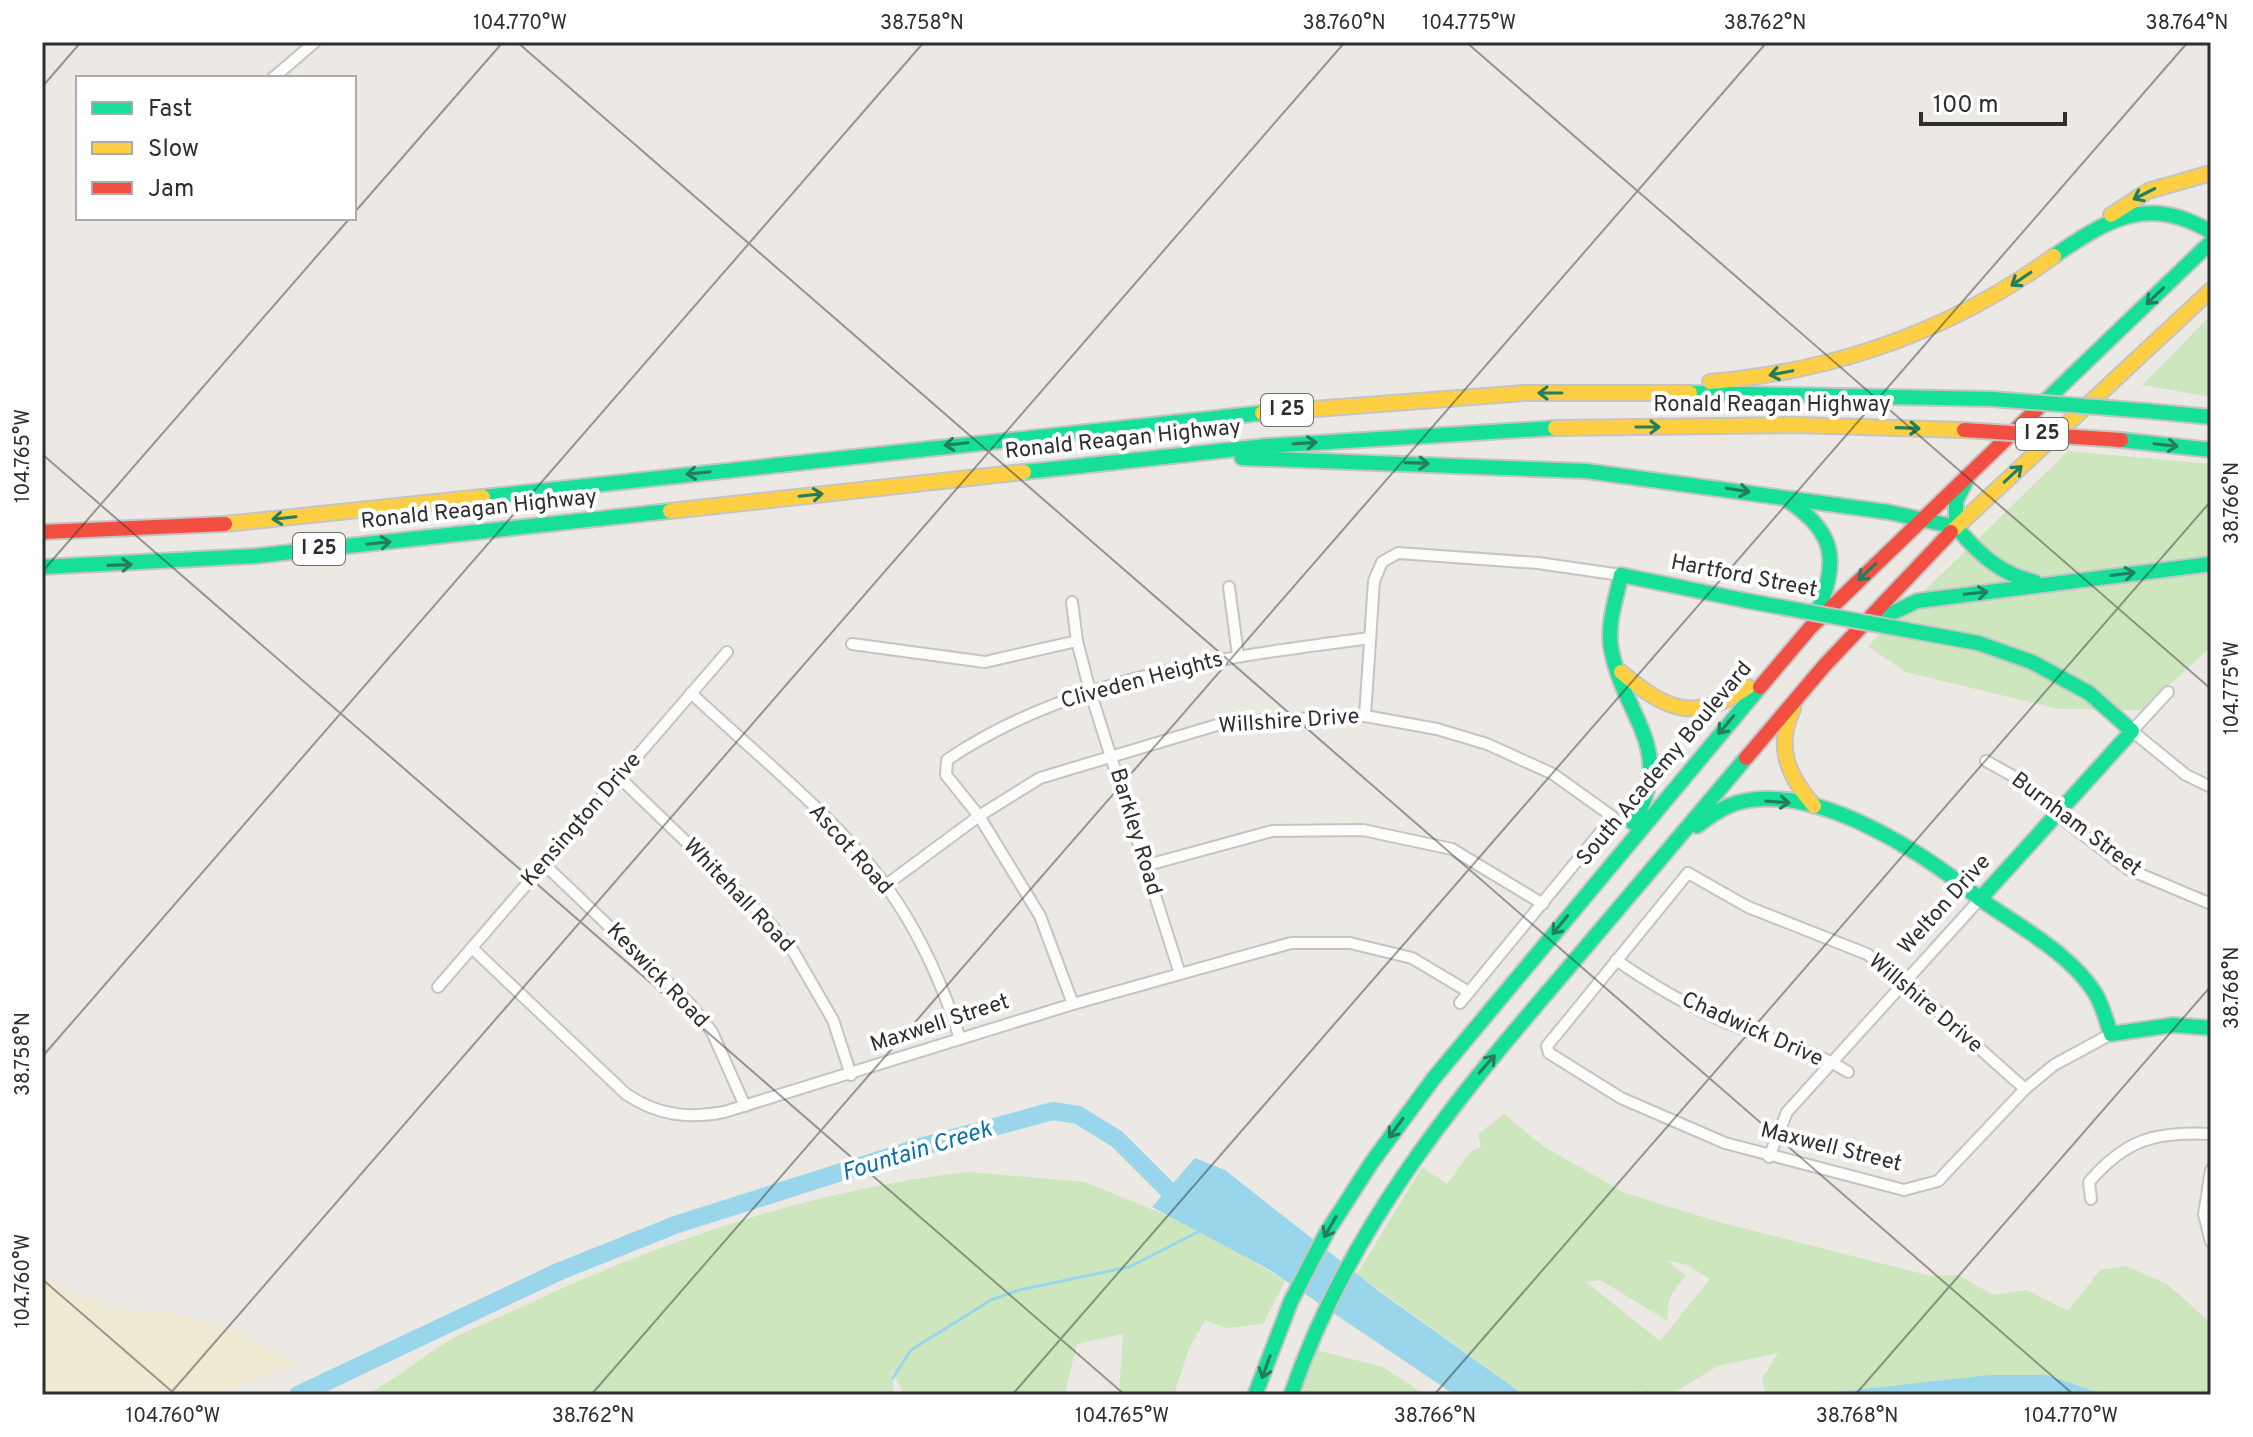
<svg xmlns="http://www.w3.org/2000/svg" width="2253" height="1437" font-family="Overpass,sans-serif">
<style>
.green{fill:#cee6be;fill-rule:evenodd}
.sand{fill:#f0ead3}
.water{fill:#99d6ec}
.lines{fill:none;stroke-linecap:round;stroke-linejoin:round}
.stream{stroke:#99d6ec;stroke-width:3}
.river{stroke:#99d6ec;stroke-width:18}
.street-casing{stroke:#c5c4c5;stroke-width:14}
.fast-casing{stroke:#c5c4c5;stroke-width:18}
.slow-casing{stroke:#c5c4c5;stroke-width:18}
.jam-casing{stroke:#c5c4c5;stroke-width:18}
.street{stroke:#fcfcfb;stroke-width:10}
.fast{stroke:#16e098;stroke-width:14}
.slow{stroke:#ffcf43;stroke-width:14}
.jam{stroke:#f24e42;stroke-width:14}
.fast-bridge-casing{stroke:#c5c4c5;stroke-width:18;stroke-linecap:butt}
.jam-bridge-casing{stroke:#c5c4c5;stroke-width:18;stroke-linecap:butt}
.fast-bridge{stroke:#16e098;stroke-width:14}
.jam-bridge{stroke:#f24e42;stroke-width:14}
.oneway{stroke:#237e5e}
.ticks{fill:none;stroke:#2e2e2e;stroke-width:2;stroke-opacity:0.45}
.labels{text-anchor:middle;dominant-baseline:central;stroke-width:8;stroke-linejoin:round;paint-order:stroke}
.shield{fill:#fff;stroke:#6d6d6d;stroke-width:2}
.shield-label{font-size:20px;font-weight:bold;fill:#2e2e2e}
.street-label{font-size:22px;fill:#2e2e2e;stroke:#fff}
.water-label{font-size:24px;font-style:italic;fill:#0d6fa3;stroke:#fff}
.neatline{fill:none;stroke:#2e2e2e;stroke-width:3}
.ticks-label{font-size:20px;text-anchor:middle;fill:#2e2e2e}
</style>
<rect width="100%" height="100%" fill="#ece8e4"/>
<g class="green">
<polygon points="2211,315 2211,397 2142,385"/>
<polygon points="2068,451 2211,464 2211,647 2142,710 2059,709 1905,672 1868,646"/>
<path d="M1504,1114l39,32 82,47 94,29 212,54 28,-1 34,20 34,-5 41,21 32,-41 26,-4 41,18 44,39v72h-105l-59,-20 -227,20h-54l-4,-16 16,-26 -60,13 -48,29h-24l-5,-5 -5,5h-112l-167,-121 65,-107 25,17 24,-33 10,-4 -3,-13zM1667,1260l20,5 23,14 -50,62 -74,-59 14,-2 68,41c-3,-20 5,-31 18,-45z"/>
<path d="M968,1172l117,10 117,48 83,51 -22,43 -38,4 -20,-8 -16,29 -14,42 4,4h-60l4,-61 -46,10 -11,45 2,6h-164l-12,-25 2,25h-530c31,-14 53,-35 81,-52 26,-15 56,-26 83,-39 138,-65 288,-115 440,-132z"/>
<polygon points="1316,1350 1383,1367 1426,1395 1299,1395"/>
</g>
<polygon class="sand" points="42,1272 60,1287 110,1309 170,1312 231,1330 297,1363 214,1395 42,1395"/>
<g class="water">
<polygon points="1195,1158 1225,1170 1380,1292 1524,1395 1455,1395 1268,1269 1152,1207"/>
<polygon points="1989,1375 2047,1375 2106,1395 1810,1395"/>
</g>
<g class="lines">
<polyline class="stream" points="893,1378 911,1350 991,1300 1019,1290 1129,1267 1202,1230"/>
<polyline class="river" points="298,1395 560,1271 675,1225 920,1147 1053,1111 1078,1115 1117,1139 1183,1205"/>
<g class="street-casing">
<g id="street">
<polyline points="273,78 315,42"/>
<polyline points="1229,587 1238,655"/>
<polyline points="1072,602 1077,641 1090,691 1180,974"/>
<polyline points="852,644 985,662 1077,641"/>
<polyline points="2168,692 2132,731 2186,775 2211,787"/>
<path d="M691,693c61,58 147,126 195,193 34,47 57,99 74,153"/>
<polyline points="1365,716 1374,581 1382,562 1398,553 1538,563 1621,575"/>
<polyline points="1986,761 2027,784 2056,814 2128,869 2211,904"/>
<polyline points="619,777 766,919 793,951 833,1020 851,1075"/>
<polyline points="544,864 690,1004 712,1032 745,1106"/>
<polyline points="1144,866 1272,831 1363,830 1452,849 1543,904"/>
<polyline points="886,885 979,816 1040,778 1227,722 1365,716 1437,729 1487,744 1553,774 1613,817 1460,1003"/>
<path d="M472,948l154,146c31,21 61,25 98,18l349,-108 218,-61h59l62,15 57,34"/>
<path d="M1616,960c39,27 80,51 124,68 37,14 75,23 108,44"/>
<polyline points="438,987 727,652"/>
<path d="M1073,1004l-33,-88 -61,-100 -33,-41 1,-15c124,-84 278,-103 423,-122"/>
<polyline points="2025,1089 1905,982 1867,954 1748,907 1688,873 1547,1046 1549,1053 1621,1098 1725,1143 1904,1190 1938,1181 2025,1089 2054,1065 2111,1034"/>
<polyline points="1769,1157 1787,1112 1980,899"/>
<polyline points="2211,1170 2204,1214 2211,1242"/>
<path d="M2091,1199l-2,-17c37,-43 67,-51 122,-48"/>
</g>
</g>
<g class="fast-casing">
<g id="fast">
<path d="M2054,256c54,-37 95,-62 157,-24"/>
<polyline points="1690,393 1992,399"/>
<polyline points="2036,410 2211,242"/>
<polyline points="2148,411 2211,417"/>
<polyline points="2121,440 2211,450"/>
<polyline points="1242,458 1586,471 1888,512 1956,527"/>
<polyline points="1024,472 1266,446 1555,428"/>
<path d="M1965,483l-9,18v26c23,27 44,47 79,55"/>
<polyline points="483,497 1262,413"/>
<path d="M1790,502c49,33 47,63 26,114"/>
<polyline points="42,567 255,556 670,511"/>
<polyline points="1621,575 1748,601"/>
<path d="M1621,575c-5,24 -14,49 -10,73 13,71 66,99 22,175"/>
<polyline points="1878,620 1917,601 2211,564"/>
<path d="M1978,643l54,19 57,31 43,38 -152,168c38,27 90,54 115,94 8,13 11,28 16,41l62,-9 38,3"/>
<path d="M1697,826c13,-10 27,-20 43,-24 77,-19 184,51 240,97"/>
<polyline points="1255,1395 1291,1301 1327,1232 1372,1162 1434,1078 1760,687"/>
<path d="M1291,1395c55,-161 158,-288 267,-415 62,-74 125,-148 188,-222"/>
</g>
</g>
<g class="slow-casing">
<g id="slow">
<polyline points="2111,215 2148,191 2211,173"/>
<path d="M1710,382c126,-11 241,-51 344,-126"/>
<polyline points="1262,413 1525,393 1690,393"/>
<polyline points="1555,428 1794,425 1964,430"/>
<polyline points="670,511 1024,472"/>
<polyline points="225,524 483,497"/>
<polyline points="1951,532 2211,290"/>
<path d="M1621,672c46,39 74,51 127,15"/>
<path d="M1793,709c-18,38 -5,67 21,97"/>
</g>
</g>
<g class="jam-casing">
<g id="jam">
<polyline points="42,532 225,524"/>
<polyline points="1760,687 1810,628 2036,410"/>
<polyline points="1746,758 1825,665 1951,532"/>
</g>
</g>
<use href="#street" class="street"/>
<use href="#fast" class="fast"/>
<use href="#slow" class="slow"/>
<use href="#jam" class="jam"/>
<g class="fast-bridge-casing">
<g id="fast-bridge">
<polyline points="1992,399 2148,411"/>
<polyline points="1748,601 1978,643"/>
</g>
</g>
<g class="jam-bridge-casing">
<polyline id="jam-bridge" points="1964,430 2121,440"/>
</g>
<use href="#fast-bridge" class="fast-bridge"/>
<use href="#jam-bridge" class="jam-bridge"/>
</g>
<defs><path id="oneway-shaft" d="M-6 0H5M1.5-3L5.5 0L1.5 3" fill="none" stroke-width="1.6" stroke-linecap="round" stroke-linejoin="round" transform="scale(2)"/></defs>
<g class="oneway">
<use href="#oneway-shaft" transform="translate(2144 194) rotate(153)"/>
<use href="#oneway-shaft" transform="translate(2021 279) rotate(146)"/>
<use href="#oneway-shaft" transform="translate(2155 296) rotate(136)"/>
<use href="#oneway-shaft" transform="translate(1781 373) rotate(169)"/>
<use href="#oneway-shaft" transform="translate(1550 393) rotate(180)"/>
<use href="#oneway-shaft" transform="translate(1648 427)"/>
<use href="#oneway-shaft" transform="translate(1908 428) rotate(2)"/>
<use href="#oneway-shaft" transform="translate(1305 443) rotate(-4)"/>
<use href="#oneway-shaft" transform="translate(956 444) rotate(174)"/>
<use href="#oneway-shaft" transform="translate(2166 445) rotate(6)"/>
<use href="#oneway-shaft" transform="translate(1417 463) rotate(2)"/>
<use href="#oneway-shaft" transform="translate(698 473) rotate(174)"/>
<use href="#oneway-shaft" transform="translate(2013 474) rotate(-43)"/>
<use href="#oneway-shaft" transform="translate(1738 490) rotate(9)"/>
<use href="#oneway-shaft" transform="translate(811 495) rotate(-6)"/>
<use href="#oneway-shaft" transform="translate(284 518) rotate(174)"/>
<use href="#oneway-shaft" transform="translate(379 543) rotate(-6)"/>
<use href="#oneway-shaft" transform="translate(120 565) rotate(-2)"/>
<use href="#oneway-shaft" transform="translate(1867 572) rotate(136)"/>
<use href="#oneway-shaft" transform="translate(2123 574) rotate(-7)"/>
<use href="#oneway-shaft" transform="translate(1976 593) rotate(-6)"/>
<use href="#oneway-shaft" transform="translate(1726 725) rotate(130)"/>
<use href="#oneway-shaft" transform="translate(1778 802) rotate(4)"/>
<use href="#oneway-shaft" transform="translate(1560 925) rotate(129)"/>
<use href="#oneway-shaft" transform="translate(1487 1064) rotate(-49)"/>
<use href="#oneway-shaft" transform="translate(1396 1128) rotate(126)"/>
<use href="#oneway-shaft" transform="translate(1330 1227) rotate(120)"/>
<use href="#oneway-shaft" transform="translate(1266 1367) rotate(110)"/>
</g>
<path class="ticks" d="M517,42l1557,1353M1466,42l745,647M42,87l39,-45M354,213l149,-171M42,454l1083,941M42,572l308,-354M42,1057l882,-1015M42,1279l134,116M169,1395l1176,-1353M591,1395l1176,-1353M1012,1395l1176,-1353M1434,1395l777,-894M1855,1395l356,-409"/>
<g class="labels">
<g class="shield">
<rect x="1261" y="394" width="52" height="32" rx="6"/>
<rect x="2016" y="418" width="52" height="32" rx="6"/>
<rect x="293" y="533" width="52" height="32" rx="6"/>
</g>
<g class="shield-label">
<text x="1287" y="410">I 25</text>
<text x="2042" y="434">I 25</text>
<text x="319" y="549">I 25</text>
</g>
<g class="street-label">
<text x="1772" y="405">Ronald Reagan Highway</text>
<text transform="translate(1123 440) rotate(-6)">Ronald Reagan Highway</text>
<text transform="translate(479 510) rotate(-6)">Ronald Reagan Highway</text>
<text transform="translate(1744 577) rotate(11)">Hartford Street</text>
<text transform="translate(1142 681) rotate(-15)">Cliveden Heights</text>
<text transform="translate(1289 722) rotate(-4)">Willshire Drive</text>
<text transform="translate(1665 764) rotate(-50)">South Academy Boulevard</text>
<text transform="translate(582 820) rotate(-49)">Kensington Drive</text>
<text transform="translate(2076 825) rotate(37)">Burnham Street</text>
<text transform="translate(1135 832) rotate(73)">Barkley Road</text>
<text transform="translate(850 850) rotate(48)">Ascot Road</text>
<text transform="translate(738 896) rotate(46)">Whitehall Road</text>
<text transform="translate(1945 905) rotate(-48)">Welton Drive</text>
<text transform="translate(657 976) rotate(46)">Keswick Road</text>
<text transform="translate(1925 1004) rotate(40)">Willshire Drive</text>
<text transform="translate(940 1024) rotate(-18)">Maxwell Street</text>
<text transform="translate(1752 1030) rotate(24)">Chadwick Drive</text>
<text transform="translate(1831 1148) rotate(14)">Maxwell Street</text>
</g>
<g class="water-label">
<text transform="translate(917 1152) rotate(-17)">Fountain Creek</text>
</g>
</g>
<rect width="2253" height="1437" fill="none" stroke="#ffffff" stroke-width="88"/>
<rect x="76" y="76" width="280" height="144" fill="#ffffff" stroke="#ababab" stroke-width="2"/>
<rect x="92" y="102" width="40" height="12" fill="#16e098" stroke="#ababab" stroke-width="2"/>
<text x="148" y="116" font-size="24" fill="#2e2e2e">Fast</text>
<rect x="92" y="142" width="40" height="12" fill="#ffcf43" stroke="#ababab" stroke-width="2"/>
<text x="148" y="156" font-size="24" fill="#2e2e2e">Slow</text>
<rect x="92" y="182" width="40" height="12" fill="#f24e42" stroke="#ababab" stroke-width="2"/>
<text x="148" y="196" font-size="24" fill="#2e2e2e">Jam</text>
<path d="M1921 112v12h144v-12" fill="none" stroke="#2e2e2e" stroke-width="4"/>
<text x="1933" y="112" font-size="24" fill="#2e2e2e" stroke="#ffffff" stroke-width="6" paint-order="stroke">100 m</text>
<rect x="44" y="44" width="2165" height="1349" class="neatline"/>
<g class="ticks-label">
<text x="520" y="29">104.770°W</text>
<text x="922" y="29">38.758°N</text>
<text x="1344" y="29">38.760°N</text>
<text x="1469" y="29">104.775°W</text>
<text x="1765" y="29">38.762°N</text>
<text x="2187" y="29">38.764°N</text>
<text transform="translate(22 456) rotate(-90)" y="7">104.765°W</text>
<text transform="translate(2231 503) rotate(-90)" y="7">38.766°N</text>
<text transform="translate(2231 688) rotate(-90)" y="7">104.775°W</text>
<text transform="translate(2231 988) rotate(-90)" y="7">38.768°N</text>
<text transform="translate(22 1054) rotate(-90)" y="7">38.758°N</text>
<text transform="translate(22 1281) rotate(-90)" y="7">104.760°W</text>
<text x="173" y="1422">104.760°W</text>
<text x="593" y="1422">38.762°N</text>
<text x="1122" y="1422">104.765°W</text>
<text x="1435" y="1422">38.766°N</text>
<text x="1857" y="1422">38.768°N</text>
<text x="2071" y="1422">104.770°W</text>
</g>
</svg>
